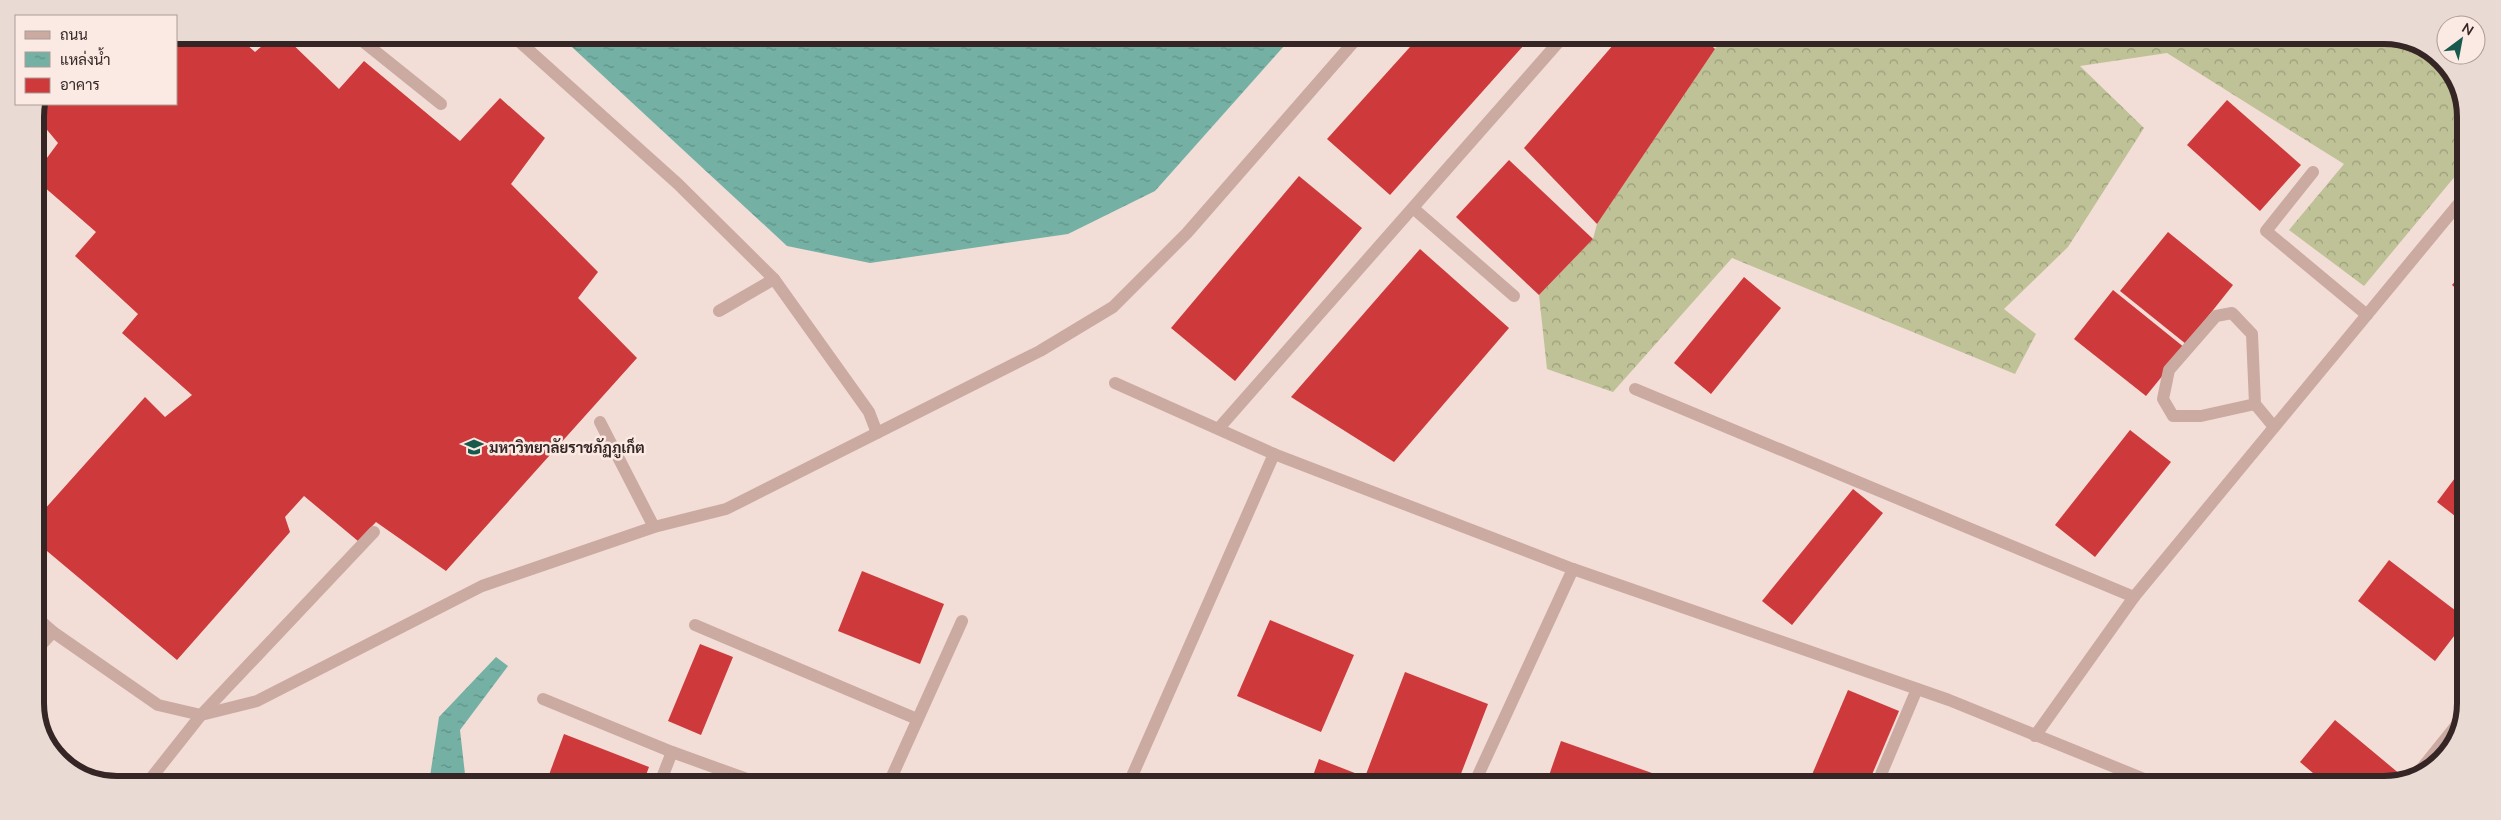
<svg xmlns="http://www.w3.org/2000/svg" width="2501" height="820" font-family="Mulish,Sarabun,sans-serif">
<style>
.forest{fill:url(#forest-crowns)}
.water{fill:url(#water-ripples)}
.building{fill:#ce393b}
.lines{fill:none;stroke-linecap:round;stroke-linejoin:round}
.minor{stroke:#cbaaa2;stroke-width:12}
.labels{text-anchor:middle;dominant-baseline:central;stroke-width:5;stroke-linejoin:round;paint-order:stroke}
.poi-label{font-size:15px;font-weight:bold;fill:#352625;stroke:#faeae3;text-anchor:start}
.rim{fill:none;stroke:#352625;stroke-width:6}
</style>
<defs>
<pattern id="forest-crowns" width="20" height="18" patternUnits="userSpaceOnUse" patternTransform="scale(1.25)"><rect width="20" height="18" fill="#bec296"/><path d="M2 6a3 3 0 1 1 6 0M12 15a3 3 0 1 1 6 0" fill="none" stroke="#9b9d7a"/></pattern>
<pattern id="water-ripples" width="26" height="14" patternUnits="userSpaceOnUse" patternTransform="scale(1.25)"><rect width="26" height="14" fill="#74b1a4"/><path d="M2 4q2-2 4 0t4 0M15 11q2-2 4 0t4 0" fill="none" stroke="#609085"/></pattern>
</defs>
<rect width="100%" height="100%" fill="#f2ded7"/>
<polygon class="forest" points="1723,37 2405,38 2446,63 2466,111 2466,163 2364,286 2289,230 2344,164 2167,53 2080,66 2144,128 2068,247 2004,309 2036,334 2015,374 1732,258 1613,392 1547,369 1539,295 1593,239 1597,224"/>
<g class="water">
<polygon points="560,36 1293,36 1155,191 1068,234 870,263 787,246"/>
<polygon points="496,657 508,666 460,730 466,783 429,783 439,717"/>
</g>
<g class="building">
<polygon points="176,35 236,35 255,52 275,35 283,35 339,89 364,61 460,141 500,98 545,138 511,184 598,272 578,298 637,358 446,571 376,522 358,541 304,496 285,517 290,532 177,660 35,541 35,520 145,397 165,417 192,395 122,333 138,314 75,256 96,232 35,179 35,174 58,143 38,119 49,104 176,104"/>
<polygon points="1419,37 1515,37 1524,45 1390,195 1327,139"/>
<polygon points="1620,37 1703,37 1715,49 1597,224 1524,148"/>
<polygon points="2227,100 2301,165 2260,211 2187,145"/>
<polygon points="1509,160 1593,239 1539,295 1456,217"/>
<polygon points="1299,176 1362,228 1235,381 1171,328"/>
<polygon points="2168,232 2233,285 2186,344 2120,291"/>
<polygon points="1420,249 1509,328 1394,462 1291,397"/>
<polygon points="2465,270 2465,296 2452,285"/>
<polygon points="1744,277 1781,308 1711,394 1674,363"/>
<polygon points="2113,290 2185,348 2146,396 2074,339"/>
<polygon points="2130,430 2171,462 2095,557 2055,525"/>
<polygon points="2464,466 2464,523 2437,502"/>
<polygon points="1853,489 1883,513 1792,625 1762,601"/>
<polygon points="2389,560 2464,617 2464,623 2435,661 2358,601"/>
<polygon points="862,571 944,604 920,664 838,631"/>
<polygon points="1270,620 1354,655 1321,732 1237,696"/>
<polygon points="700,644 733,657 701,735 668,721"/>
<polygon points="1405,672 1488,704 1457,784 1310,784 1319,759 1365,777"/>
<polygon points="1848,690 1899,711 1868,784 1808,784"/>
<polygon points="2335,720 2401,775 2396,781 2384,785 2327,785 2300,762"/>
<polygon points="564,734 649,767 643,783 546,783"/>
<polygon points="1561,741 1669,779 1667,784 1546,784"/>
</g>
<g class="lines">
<g class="minor">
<polyline points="355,35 441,104"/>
<polyline points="512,35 678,184 774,279"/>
<polyline points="2313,172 2266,231 2367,315"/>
<polyline points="1413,208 1514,296"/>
<polyline points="719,311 774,279 869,412 877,433"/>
<polyline points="1115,383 1274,454 1573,569 1949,700 2159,785"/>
<polyline points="1635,389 2134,597"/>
<polyline points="2255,404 2201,416 2173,416 2163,399 2169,370 2216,316 2232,313 2252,334 2255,404 2274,427"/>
<polyline points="600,422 654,527"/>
<polyline points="1219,428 1563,37"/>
<polyline points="35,616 53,632 158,705 201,715 257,701 482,586 654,527 726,509 1040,351 1113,307 1187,233 1358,37"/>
<polyline points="695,625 917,719"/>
<polyline points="35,651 53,632"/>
<polyline points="543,699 672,752 758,783"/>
<polyline points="2035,736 2134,597 2465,196"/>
<polyline points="2418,773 2463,717"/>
<polyline points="148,782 201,715 374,532"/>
<polyline points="660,783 672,752"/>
<polyline points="889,783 962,621"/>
<polyline points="1129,783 1274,454"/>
<polyline points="1474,784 1573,569"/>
<polyline points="1877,784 1917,689"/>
</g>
</g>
<defs>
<g id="university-bare" transform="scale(1.5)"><path d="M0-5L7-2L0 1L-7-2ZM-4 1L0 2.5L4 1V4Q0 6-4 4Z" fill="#18594d" stroke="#faeae3" stroke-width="2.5" paint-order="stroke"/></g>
</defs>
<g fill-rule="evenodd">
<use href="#university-bare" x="474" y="447"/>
</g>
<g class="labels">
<g class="poi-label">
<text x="489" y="447">มหาวิทยาลัยราชภัฏภูเก็ต</text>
</g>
</g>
<path d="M0 0H2501V820H0ZM117 44H2384A73 73 0 0 1 2457 117V703A73 73 0 0 1 2384 776H117A73 73 0 0 1 44 703V117A73 73 0 0 1 117 44Z" fill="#eadad4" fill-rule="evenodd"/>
<path class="rim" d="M117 44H2384A73 73 0 0 1 2457 117V703A73 73 0 0 1 2384 776H117A73 73 0 0 1 44 703V117A73 73 0 0 1 117 44Z"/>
<rect x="15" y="15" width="162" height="90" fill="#faeae3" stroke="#ab9c97"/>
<rect x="25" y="31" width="25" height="8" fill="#cbaaa2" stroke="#ab9c97"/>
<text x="60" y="40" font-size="15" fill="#352625">ถนน</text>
<rect x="25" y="52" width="25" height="15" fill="url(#water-ripples)" stroke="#ab9c97"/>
<text x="60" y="65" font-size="15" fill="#352625">แหล่งน้ำ</text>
<rect x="25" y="78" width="25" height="15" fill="#ce393b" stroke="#ab9c97"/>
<text x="60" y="90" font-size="15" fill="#352625">อาคาร</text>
<g transform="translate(2461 40) rotate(32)"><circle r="24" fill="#faeae3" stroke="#ab9c97"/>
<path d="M0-4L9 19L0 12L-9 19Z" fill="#18594d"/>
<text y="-8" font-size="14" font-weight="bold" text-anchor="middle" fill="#352625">N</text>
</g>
</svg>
